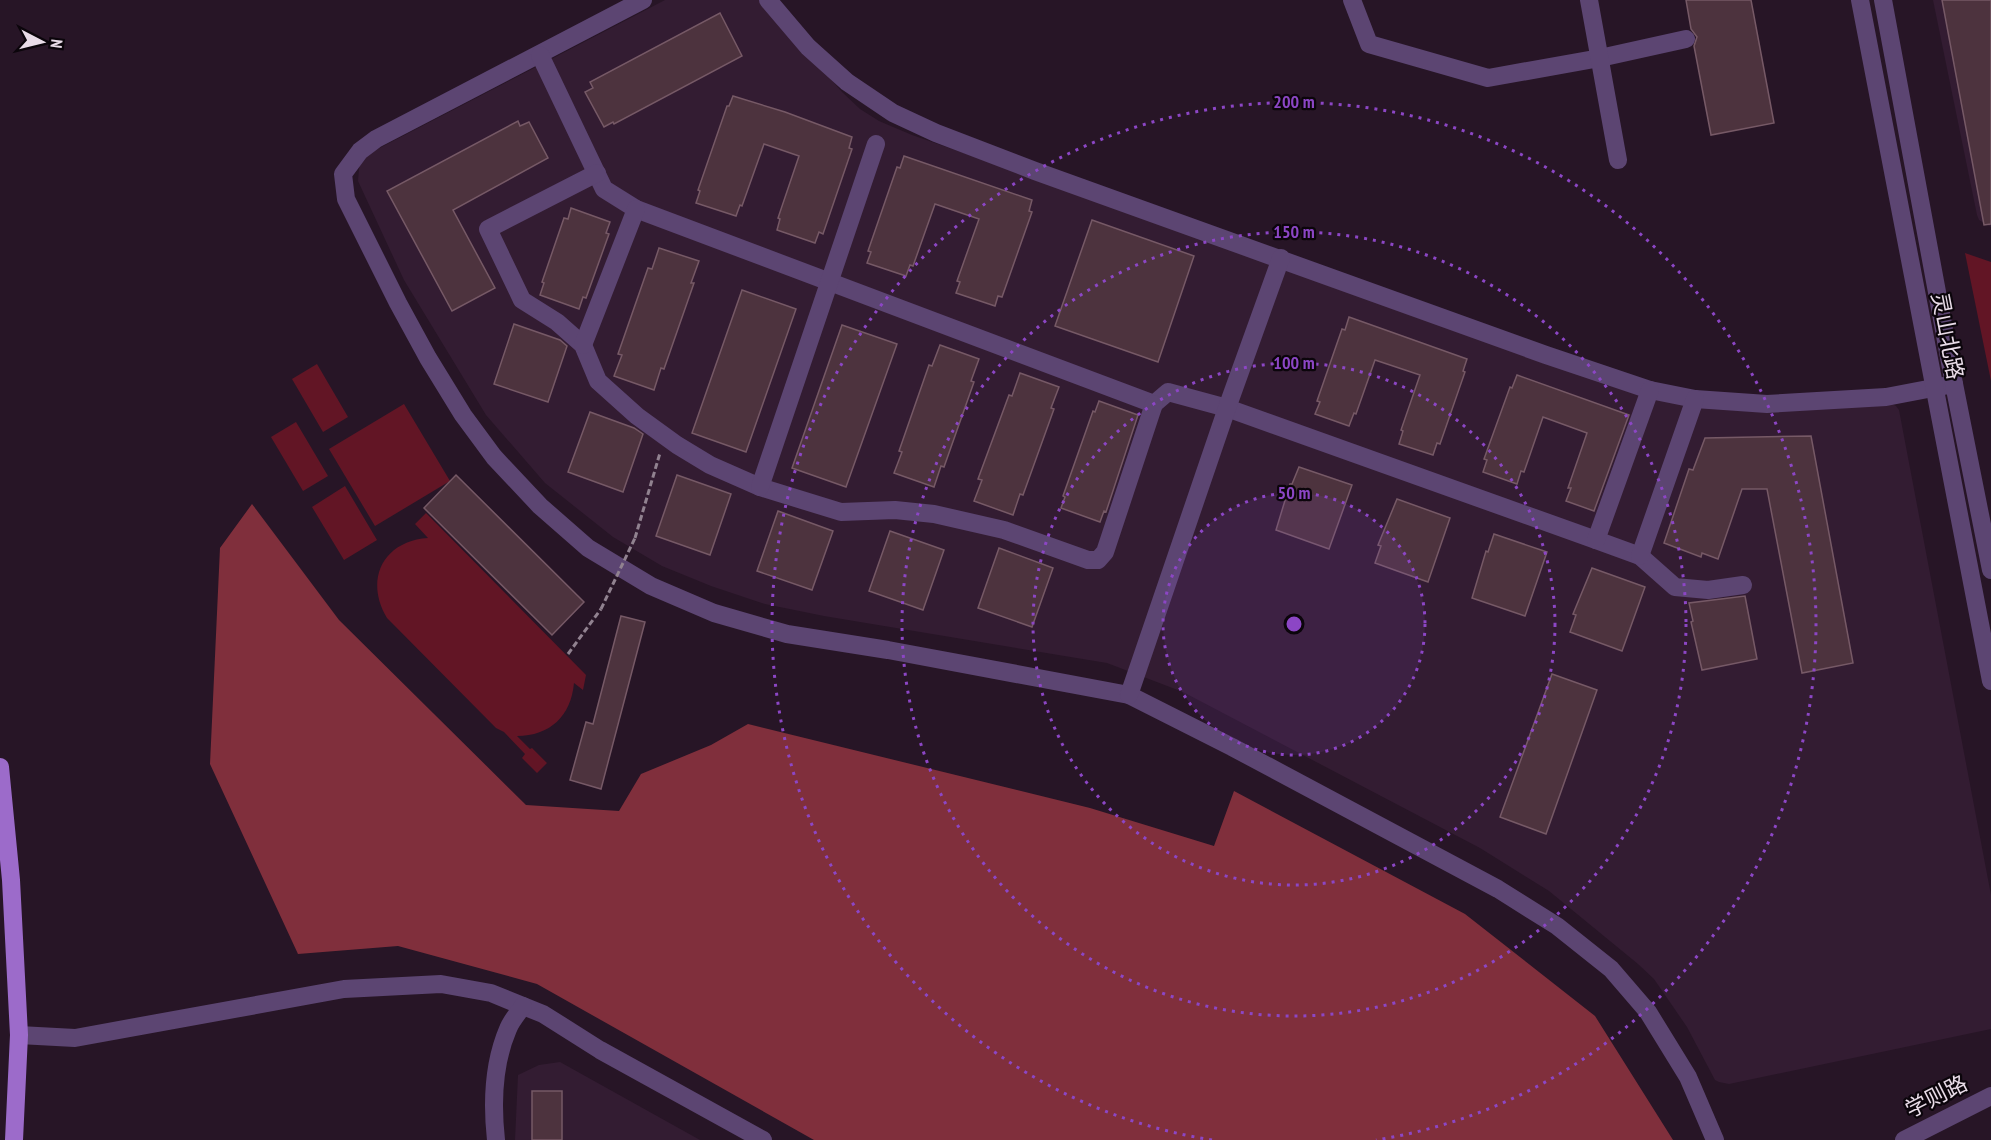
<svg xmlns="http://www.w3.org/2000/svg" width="1991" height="1140" font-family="'PT Sans Narrow','Noto Sans SC',sans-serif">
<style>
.built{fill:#331c32}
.green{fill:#621525}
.forest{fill:#802f3c}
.building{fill:#4d333e;stroke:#765966;stroke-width:1.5}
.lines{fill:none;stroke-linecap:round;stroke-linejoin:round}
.path{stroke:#918290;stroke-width:3;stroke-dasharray:6 3;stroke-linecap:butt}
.minor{stroke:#5c4572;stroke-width:18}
.major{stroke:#9c6bca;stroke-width:18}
.path-bridge{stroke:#918290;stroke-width:3;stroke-dasharray:6 3;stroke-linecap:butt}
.ring{fill:none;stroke:#8c46c5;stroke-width:3;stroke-dasharray:3 6}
.labels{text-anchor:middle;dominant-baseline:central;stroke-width:4.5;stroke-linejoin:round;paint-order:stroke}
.street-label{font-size:22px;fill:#e9dce8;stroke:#0b050b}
.centre{fill:#8c46c5;stroke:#0b050b;stroke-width:3}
.ring-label{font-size:18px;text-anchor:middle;font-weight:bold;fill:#8c46c5;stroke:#0b050b;stroke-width:4.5;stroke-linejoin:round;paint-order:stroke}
</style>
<rect width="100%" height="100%" fill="#271526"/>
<g class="built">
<polygon points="665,0 763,0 842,92 860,109 879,121 912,135 1639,387 1892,404 1896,406 1899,410 1991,895 1991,1029 1729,1084 1719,1082 1715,1080 1687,1027 1654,979 1638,964 1549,891 1480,848 1183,692 1107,663 824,616 765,604 711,586 662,566 613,537 545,483 486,415 404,280 358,181 359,169 360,163 370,153"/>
<polygon points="1933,0 1991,0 1991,227 1979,220 1977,215"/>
<polygon points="560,1062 700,1140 515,1140 518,1075 539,1065"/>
</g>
<g class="green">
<polygon points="1965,253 1991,262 1991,381"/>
<polygon points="317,364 348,417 323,432 292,379"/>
<polygon points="404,404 450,481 375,526 329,449"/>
<polygon points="296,422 328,476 303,491 271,437"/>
<polygon points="345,486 377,540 344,560 312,507"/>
<path d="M426,513l160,162 -3,15 -9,-7c-3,33 -24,53 -57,53l13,13 2,-1 15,15 -10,10 -15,-15 3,-4 -21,-22 -8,-4 -109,-110c-23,-38 -4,-77 41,-80l-13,-14z"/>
</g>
<polygon class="forest" points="252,504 339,620 526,805 619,811 641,774 711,745 748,724 1090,808 1214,846 1234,791 1465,914 1595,1016 1673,1140 814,1140 537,984 398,946 298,954 210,764 220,548"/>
<g class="building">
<polygon points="1686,0 1751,0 1774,123 1711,135 1694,46 1697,37 1691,29"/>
<polygon points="1942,0 1991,0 1991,224 1984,225"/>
<polygon points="720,13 742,56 614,124 613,122 604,127 585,92 593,88 590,82"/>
<polygon points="733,96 785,112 852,137 849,148 852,149 823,234 819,232 815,243 777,230 780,219 778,218 799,156 764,144 742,206 740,205 736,216 696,203 700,191 698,190 727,106 729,106"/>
<polygon points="518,121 520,126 529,122 548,158 453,210 495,288 452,311 387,191"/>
<polygon points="904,156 1032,200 1029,211 1032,212 1002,297 998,296 995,306 956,293 960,282 957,281 979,219 935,204 913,266 910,265 906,276 867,263 871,252 868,251 897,167 900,168"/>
<polygon points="571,208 610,222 606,233 609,234 586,298 583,297 579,309 540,295 544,283 542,282 564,218 568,219"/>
<polygon points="1092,220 1194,256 1158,362 1055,326"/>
<polygon points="659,248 699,261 691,283 694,283 664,369 661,368 654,390 614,376 622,355 618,354 648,268 652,269"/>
<polygon points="742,290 796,309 746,452 692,433"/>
<polygon points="1349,317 1467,359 1463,371 1465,372 1440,444 1437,443 1433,455 1399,444 1403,431 1401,430 1420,375 1375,360 1356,414 1354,413 1349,426 1315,414 1320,402 1317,401 1342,329 1345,330"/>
<polygon points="514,324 560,340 567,346 548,402 494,384"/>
<polygon points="842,325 897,344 846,487 792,468"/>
<polygon points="940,345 979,359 971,381 974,382 944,467 941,466 934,487 894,473 902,452 899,451 929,365 932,366"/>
<polygon points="1020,373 1059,387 1051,408 1054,409 1023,495 1020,494 1013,515 974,501 982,480 978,479 1009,395 1012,396"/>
<polygon points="1517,375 1629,415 1594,511 1566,501 1571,488 1568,488 1587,433 1543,417 1524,472 1521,471 1517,484 1483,472 1487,460 1484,459 1510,387 1512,388"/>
<polygon points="1099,401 1138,415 1106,512 1104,511 1100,522 1061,508 1065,497 1063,496 1093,411 1095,412"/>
<polygon points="590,412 634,428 643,434 623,492 568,472"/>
<polygon points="1811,436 1853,663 1802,673 1767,489 1742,489 1718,559 1702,553 1701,557 1664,543 1689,469 1693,470 1705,438"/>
<polygon points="1299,467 1352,485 1329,549 1276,530 1290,484 1292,484"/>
<polygon points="456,475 584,602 552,635 424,508"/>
<polygon points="677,475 731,494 710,555 656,536"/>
<polygon points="1397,499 1450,518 1428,582 1375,563 1381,546 1378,545"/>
<polygon points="778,511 833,531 812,590 757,571"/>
<polygon points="890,531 944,550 923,610 869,591"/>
<polygon points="1494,534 1547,552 1525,616 1472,598 1486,551 1488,552"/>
<polygon points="999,548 1053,568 1032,627 978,608"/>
<polygon points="1592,568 1645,587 1622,651 1570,632 1576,615 1573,614"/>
<polygon points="1745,596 1757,659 1702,670 1691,622 1693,621 1689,603"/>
<polygon points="621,616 645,622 601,789 570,780 586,722 593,724"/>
<polygon points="1552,674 1597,690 1546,834 1500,817"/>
<rect x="532" y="1091" width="30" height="49"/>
</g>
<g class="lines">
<g class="path">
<polyline points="635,538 660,453"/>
<polyline points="568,654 601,609"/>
</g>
<g class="minor">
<polyline points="643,0 376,139 360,151 343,174 346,199 398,303 428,358 463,415 494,457 540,506 588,548 651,586 714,613 787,634 888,650 1129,695 1232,747 1498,889 1557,926 1611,969 1648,1012 1688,1077 1715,1140"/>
<polyline points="768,0 808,47 847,82 893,113 936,133 1035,171 1546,355 1650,390 1695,399 1767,404 1886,397 1954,384"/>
<polyline points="1352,0 1369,44 1488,78 1600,58 1686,39"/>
<polyline points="1589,0 1618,160"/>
<polyline points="1860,0 1991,681"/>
<polyline points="1883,0 1954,384 1991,570"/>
<polyline points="540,55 604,189 636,209 1154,404 1168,392 1227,408 1596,540 1640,556 1675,587 1708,590 1743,585"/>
<polyline points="597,173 488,229 522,300 557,322 583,345 598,381 637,416 677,445 710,465 760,487 841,512 895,510 934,514 1004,530 1088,560 1098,560 1105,552 1154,404"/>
<polyline points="583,345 636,209"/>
<polyline points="760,487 876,144"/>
<polyline points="1596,540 1650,390"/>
<polyline points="1640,556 1695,399"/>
<polyline points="1129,695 1227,408 1281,258"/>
<polyline points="19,1035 75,1038 344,989 441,984 491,993 543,1014 600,1050 763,1140"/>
<path d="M496,1140c-4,-36 -3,-76 12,-111 3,-8 10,-16 15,-23"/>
<polyline points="1904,1140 1991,1096"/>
</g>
<polyline class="major" points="0,767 11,880 19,1035 14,1140"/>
<polyline class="path-bridge" points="601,609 635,538"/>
</g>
<circle cx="1294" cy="624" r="131" fill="#8c46c5" fill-opacity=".12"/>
<g class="ring">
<circle cx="1294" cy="624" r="131"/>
<circle cx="1294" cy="624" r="261"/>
<circle cx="1294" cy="624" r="392"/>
<path d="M1212 1140A522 522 0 1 1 1376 1140"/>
</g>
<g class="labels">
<g class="street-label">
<text transform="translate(1948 336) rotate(79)">灵山北路</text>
<text transform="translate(1936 1096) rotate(-27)">学则路</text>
</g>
</g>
<circle cx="1294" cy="624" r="9" class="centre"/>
<g class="ring-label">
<text x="1294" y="108">200 m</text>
<text x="1294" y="238">150 m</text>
<text x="1294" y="369">100 m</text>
<text x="1294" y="499">50 m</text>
</g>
<g transform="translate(42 42) rotate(97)" stroke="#0b050b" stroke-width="4.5" paint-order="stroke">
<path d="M0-4.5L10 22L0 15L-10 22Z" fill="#e9dce8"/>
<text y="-9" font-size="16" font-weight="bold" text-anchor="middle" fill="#e9dce8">N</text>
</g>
</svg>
